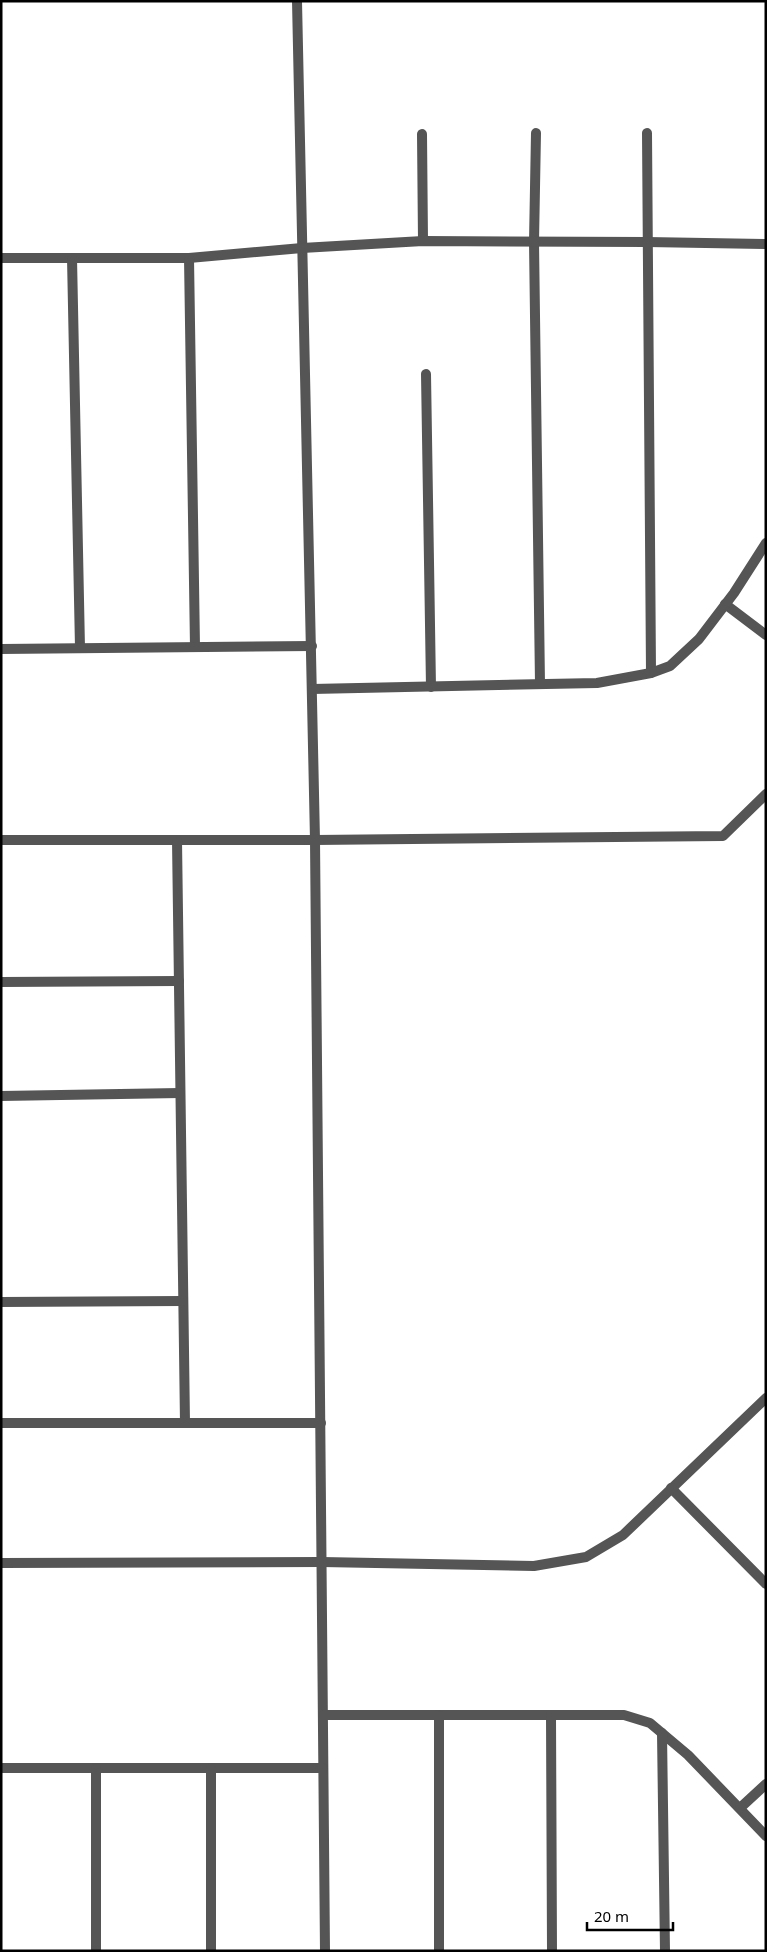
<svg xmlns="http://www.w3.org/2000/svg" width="767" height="1952" font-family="'Noto Sans',sans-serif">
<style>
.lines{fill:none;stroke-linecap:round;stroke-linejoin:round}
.minor{stroke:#555;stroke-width:10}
</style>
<rect width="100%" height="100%" fill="#fff"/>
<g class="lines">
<g class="minor">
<polyline points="297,1 315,840 325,1951"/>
<polyline points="536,133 534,242 540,684"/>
<polyline points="647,133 651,673"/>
<polyline points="422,134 423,241"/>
<polyline points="1,258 189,258 302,248 423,241 647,242 766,244"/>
<polyline points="72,258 80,648"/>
<polyline points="189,258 195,647"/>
<polyline points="426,374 431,687"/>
<polyline points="725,604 766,635"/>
<polyline points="1,649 312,646"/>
<polyline points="312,689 597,683 651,673 670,666 699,639 734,593 766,543"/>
<polyline points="1,840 315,840 723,836 766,794"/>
<polyline points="177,840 185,1423"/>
<polyline points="1,982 179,981"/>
<polyline points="1,1096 180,1093"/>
<polyline points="1,1302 183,1301"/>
<polyline points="1,1423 321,1423"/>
<polyline points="671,1488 766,1584"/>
<polyline points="1,1563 322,1562 534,1566 586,1557 623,1535 766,1398"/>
<polyline points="324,1715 624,1715 650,1723 688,1755 766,1836"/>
<polyline points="551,1715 552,1951"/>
<polyline points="662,1733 665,1951"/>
<polyline points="1,1768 323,1768"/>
<polyline points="96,1768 96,1951"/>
<polyline points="211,1768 211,1951"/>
<polyline points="740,1808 766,1784"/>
<polyline points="439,1951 439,1715"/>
</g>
</g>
<rect width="767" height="1952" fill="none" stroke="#000000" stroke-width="5"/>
<path d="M587 1922v8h86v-8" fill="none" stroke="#000000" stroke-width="2.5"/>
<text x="594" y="1922" font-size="15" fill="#000000" stroke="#ffffff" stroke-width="4" paint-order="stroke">20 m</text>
</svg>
